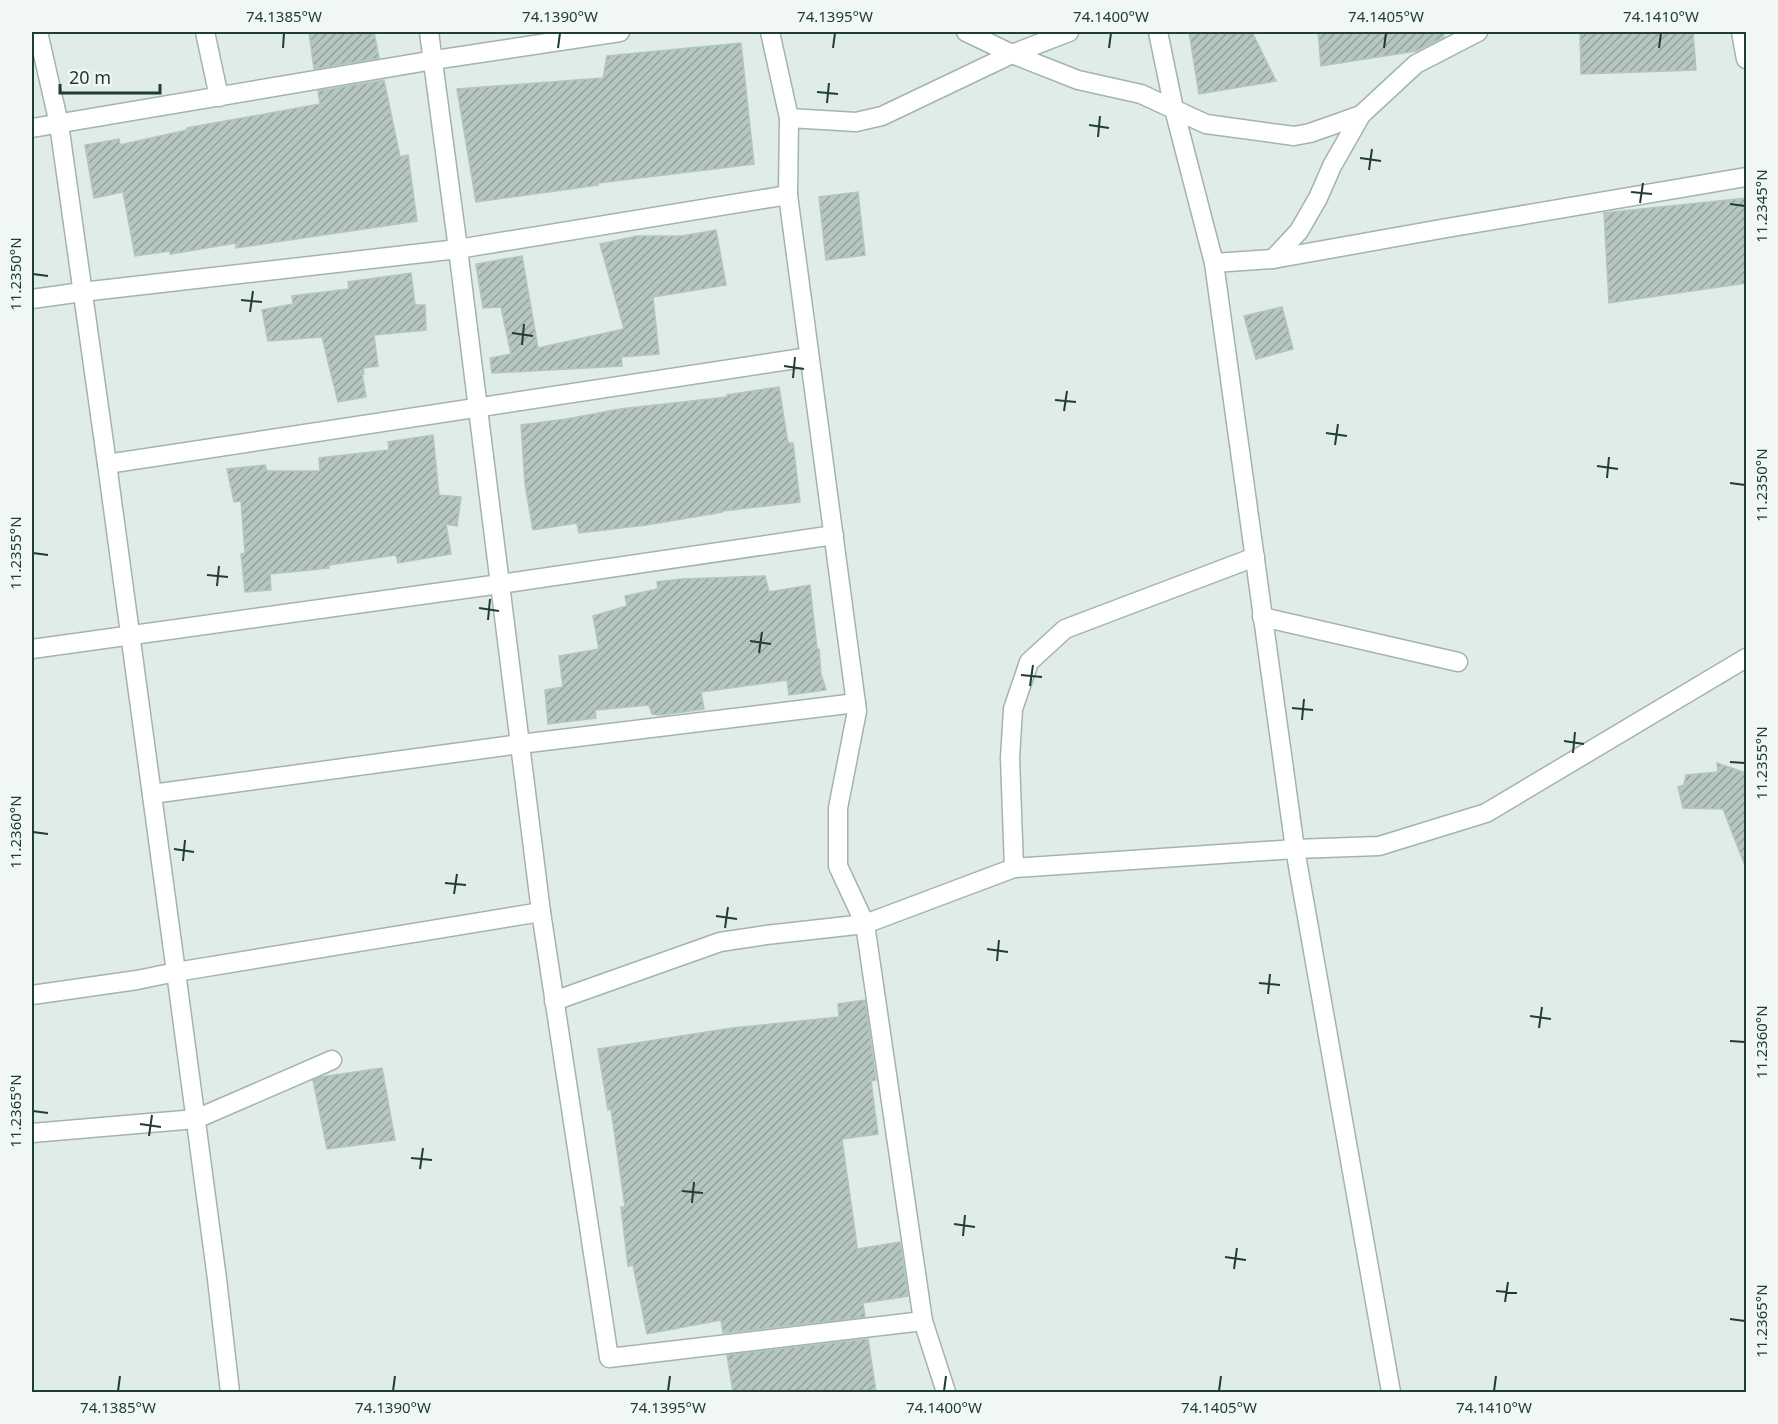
<svg xmlns="http://www.w3.org/2000/svg" width="1778" height="1424" font-family="'Noto Sans',sans-serif">
<style>
.building{fill:url(#building-hatch);stroke:#b2c6bd;stroke-width:1.5}
.lines{fill:none;stroke-linecap:round;stroke-linejoin:round}
.minor-casing{stroke:#a3b4ad;stroke-width:21}
.minor{stroke:#fff;stroke-width:18}
.ticks{fill:none;stroke:#203d35;stroke-width:2}
.neatline{fill:none;stroke:#203d35;stroke-width:2}
.ticks-label{font-size:15px;text-anchor:middle;fill:#203d35}
</style>
<defs>
<pattern id="building-hatch" width="6" height="6" patternUnits="userSpaceOnUse" patternTransform="scale(1.5)"><rect width="6" height="6" fill="#b5c7bf"/><path d="M-1 1l2-2M0 6l6-6M5 7l2-2" fill="none" stroke="#93a39c"/></pattern>
</defs>
<rect width="100%" height="100%" fill="#e0ece6"/>
<g class="building">
<polygon points="309,32 374,32 379,58 314,69"/>
<polygon points="1189,32 1252,32 1276,81 1199,94"/>
<polygon points="1318,32 1444,32 1444,37 1416,51 1321,66"/>
<polygon points="1580,32 1693,32 1696,70 1581,74"/>
<polygon points="741,43 754,164 598,183 598,185 476,202 457,89 603,78 607,56"/>
<polygon points="384,80 400,157 408,155 417,221 236,248 236,243 170,254 170,251 135,256 123,192 94,198 85,145 119,139 120,145 187,130 187,128 320,104 318,91"/>
<polygon points="858,192 865,255 826,260 819,197"/>
<polygon points="1746,198 1746,283 1609,303 1604,213"/>
<polygon points="716,230 726,285 653,297 659,354 621,357 622,366 492,373 490,358 511,354 501,307 483,308 476,264 522,256 538,348 624,329 600,244 637,236 682,236"/>
<polygon points="411,273 415,305 425,305 426,330 374,335 378,366 363,368 364,374 362,374 366,397 338,402 322,337 268,341 262,310 293,304 292,296 349,289 348,282"/>
<polygon points="1282,307 1293,349 1256,359 1244,316"/>
<polygon points="779,387 788,443 793,443 800,502 722,511 722,512 646,525 579,533 577,523 533,530 525,484 521,425 567,419 620,409 727,397 727,395"/>
<polygon points="433,435 439,495 461,497 457,526 446,524 451,554 398,563 396,555 329,565 329,568 270,574 271,590 245,592 241,554 245,553 241,501 234,502 227,469 265,465 267,471 320,471 319,458 389,450 388,442"/>
<polygon points="765,576 769,592 810,585 817,649 819,649 821,674 826,690 789,695 787,680 701,692 704,709 661,715 652,714 649,705 595,710 596,718 548,724 545,690 563,687 559,656 599,649 593,616 627,606 625,596 658,589 657,582 682,579"/>
<polygon points="1717,763 1746,773 1746,863 1744,863 1723,809 1683,808 1678,787 1684,785 1686,775 1718,772"/>
<polygon points="865,1000 876,1080 871,1081 878,1134 842,1139 857,1246 857,1249 900,1242 908,1296 863,1303 865,1317 723,1333 721,1320 647,1334 633,1265 628,1266 621,1207 625,1207 611,1109 608,1110 598,1049 732,1028 839,1017 838,1004"/>
<polygon points="382,1068 395,1140 327,1149 313,1080 320,1077"/>
<polygon points="868,1339 876,1392 733,1392 727,1355"/>
</g>
<g class="lines">
<g class="minor-casing">
<g id="minor">
<polyline points="38,32 59,124 107,464 176,972 217,1279 230,1392"/>
<polyline points="205,32 219,97"/>
<polyline points="429,32 458,249 541,912 609,1358 923,1321"/>
<polyline points="770,32 789,118 788,195 857,711 838,808 838,866 865,924 923,1321 946,1392"/>
<polyline points="966,32 1012,54 1078,80 1141,94 1206,124 1294,136 1310,133 1361,115"/>
<polyline points="1158,32 1174,109 1214,263 1295,849 1391,1392"/>
<polyline points="1741,32 1746,59"/>
<polyline points="789,118 856,122 882,116 1012,54 1069,32"/>
<polyline points="32,128 434,60 620,32"/>
<polyline points="1273,259 1299,231 1318,198 1332,166 1361,115 1416,64 1478,32"/>
<polyline points="1214,263 1273,259 1441,229 1746,177"/>
<polyline points="32,299 82,292 458,249 788,195"/>
<polyline points="107,464 809,357"/>
<polyline points="1262,617 1458,662"/>
<polyline points="32,649 500,584 834,535"/>
<polyline points="152,794 520,744 856,703"/>
<polyline points="1014,868 1010,758 1013,709 1029,662 1065,629 1255,557"/>
<polyline points="32,995 137,980 176,972 541,912"/>
<polyline points="554,1001 720,942 766,935 865,924 1014,868 1295,849 1379,846 1486,813 1746,658"/>
<polyline points="32,1133 196,1119 332,1060"/>
</g>
</g>
<use href="#minor" class="minor"/>
</g>
<path class="ticks" d="M283,48l1,-15M558,48l2,-15M833,48l2,-15M1109,48l2,-15M1384,48l2,-15M1659,48l2,-15M817,92l21,2M827,103l2,-20M1089,125l20,3M1098,137l2,-21M1360,158l21,3M1369,170l3,-21M1631,192l21,2M1640,203l3,-20M1730,204l15,2M33,274l15,2M241,300l21,2M250,312l3,-21M512,333l21,3M522,345l2,-21M784,366l20,3M793,378l2,-21M1055,400l21,2M1064,411l3,-20M1326,433l21,3M1335,445l3,-21M1597,466l21,3M1607,478l2,-21M1730,483l15,2M33,553l15,2M207,575l21,2M217,586l2,-20M479,608l20,3M488,620l2,-21M750,641l21,3M759,653l3,-21M1021,675l21,2M1030,686l3,-21M1292,708l21,2M1302,720l2,-21M1564,741l20,3M1573,753l2,-21M1730,762l15,1M33,832l15,2M174,849l20,3M183,861l2,-21M445,883l21,2M454,894l3,-20M716,916l21,3M725,928l3,-21M987,949l21,3M997,961l2,-21M1259,983l21,2M1268,994l2,-20M1530,1016l21,3M1539,1028l3,-21M1730,1041l15,1M33,1111l15,2M140,1124l21,3M149,1136l3,-21M411,1158l21,2M420,1169l3,-21M682,1191l21,2M692,1203l2,-21M954,1224l21,3M963,1236l2,-21M1225,1257l21,3M1234,1269l3,-21M1496,1291l21,2M1505,1302l3,-20M1730,1319l15,2M118,1391l2,-15M393,1391l2,-15M668,1391l2,-15M944,1391l2,-15M1219,1391l2,-15M1494,1391l2,-15"/>
<rect width="1778" height="1424" fill="none" stroke="#f1f8f4" stroke-width="66"/>
<path d="M60 84v9h100v-9" fill="none" stroke="#203d35" stroke-width="3"/>
<text x="69" y="84" font-size="18" fill="#203d35" stroke="#f1f8f4" stroke-width="4.5" paint-order="stroke">20 m</text>
<rect x="33" y="33" width="1712" height="1358" class="neatline"/>
<g class="ticks-label">
<text x="284" y="22">74.1385°W</text>
<text x="560" y="22">74.1390°W</text>
<text x="835" y="22">74.1395°W</text>
<text x="1111" y="22">74.1400°W</text>
<text x="1386" y="22">74.1405°W</text>
<text x="1661" y="22">74.1410°W</text>
<text transform="translate(1762 206) rotate(-90)" y="5">11.2345°N</text>
<text transform="translate(16 274) rotate(-90)" y="5">11.2350°N</text>
<text transform="translate(1762 485) rotate(-90)" y="5">11.2350°N</text>
<text transform="translate(16 553) rotate(-90)" y="5">11.2355°N</text>
<text transform="translate(1762 763) rotate(-90)" y="5">11.2355°N</text>
<text transform="translate(16 832) rotate(-90)" y="5">11.2360°N</text>
<text transform="translate(1762 1042) rotate(-90)" y="5">11.2360°N</text>
<text transform="translate(16 1111) rotate(-90)" y="5">11.2365°N</text>
<text transform="translate(1762 1321) rotate(-90)" y="5">11.2365°N</text>
<text x="118" y="1413">74.1385°W</text>
<text x="393" y="1413">74.1390°W</text>
<text x="668" y="1413">74.1395°W</text>
<text x="944" y="1413">74.1400°W</text>
<text x="1219" y="1413">74.1405°W</text>
<text x="1494" y="1413">74.1410°W</text>
</g>
</svg>
